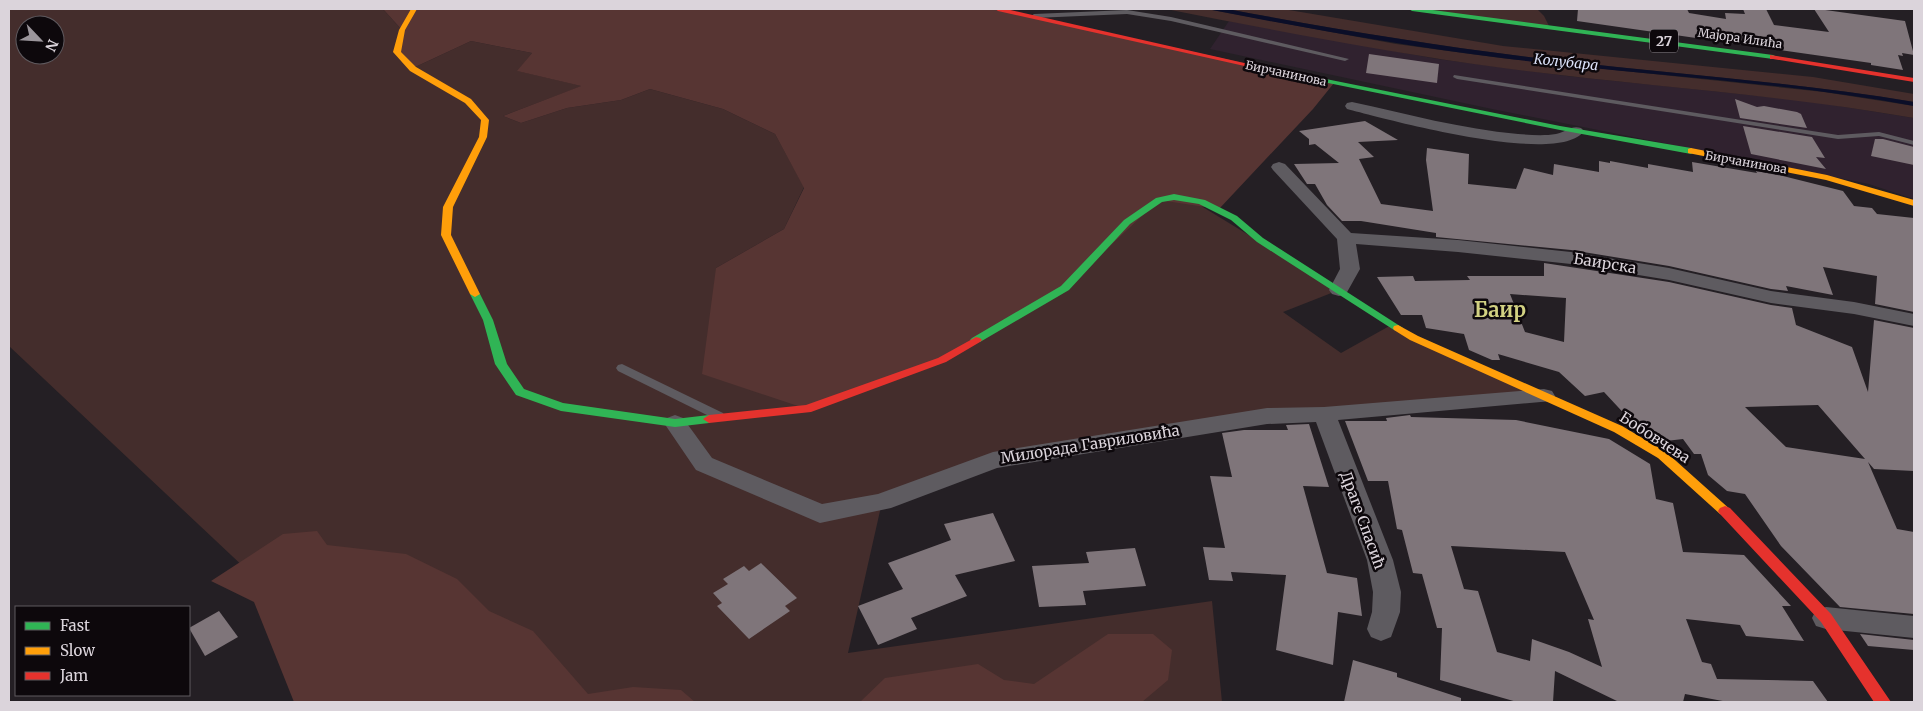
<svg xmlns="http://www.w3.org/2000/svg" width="1923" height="711" font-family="Merriweather,serif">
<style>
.built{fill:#30222f}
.green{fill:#442d2c;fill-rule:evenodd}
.forest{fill:#573533}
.water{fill:#0b0e28}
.building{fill:#7f757a;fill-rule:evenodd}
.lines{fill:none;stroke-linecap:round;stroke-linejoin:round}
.lane{fill:#5e5b60;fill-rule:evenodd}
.street{fill:#5e5b60;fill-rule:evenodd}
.fast{fill:#30b455;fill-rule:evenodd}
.slow{fill:#ff9f0a;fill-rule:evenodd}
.jam{fill:#e5322d;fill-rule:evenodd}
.labels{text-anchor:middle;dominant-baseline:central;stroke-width:5;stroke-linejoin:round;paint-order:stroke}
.far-street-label{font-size:12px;fill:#dbd4db;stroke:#0d080c}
.shield{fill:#0d080c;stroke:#9d979d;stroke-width:1}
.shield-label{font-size:14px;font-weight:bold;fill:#dbd4db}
.far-water-label{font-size:14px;font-style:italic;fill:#dce3fb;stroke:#0d080c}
.street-label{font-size:15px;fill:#dbd4db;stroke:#0d080c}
.district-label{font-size:20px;font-weight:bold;fill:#d2d182;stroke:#0d080c}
</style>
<rect width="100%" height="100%" fill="#241f24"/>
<polygon class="built" points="1229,21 1438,59 1567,76 1808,101 1914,118 1914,199 1869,184 1492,109 1210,49"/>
<g class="green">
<path d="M9,9h374l19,21 11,38 58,-27 61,12 -14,18 64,15 -79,30 18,7 46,-15 54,-8 29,-11 73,20 52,25 29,53 -20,42 -68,39 443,-68 29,-2 151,92 -56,22 58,41 52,-29 151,72 -220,18 -331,46 -111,42 -34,151 364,-52 10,101h-835l-378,-356zM25,25h30v30h-30z"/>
<path d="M1166,9h41l189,35 105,14 323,34 90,14v12c-136,-24 -274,-32 -411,-50 -113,-15 -225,-37 -337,-59z"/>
<path d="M1227,9h56l220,37 310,31 101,17v8c-117,-20 -234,-27 -352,-41 -113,-13 -224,-31 -335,-52z"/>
<polygon points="1412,9 1537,9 1544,16 1549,26"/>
</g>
<g class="forest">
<polygon points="383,9 998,9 1334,83 1313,109 1219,209 1159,200 1065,288 942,360 807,409 702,374 716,268 784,229 804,188 775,134 723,109 650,89 621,100 567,108 521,123 503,116 581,86 517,71 532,53 471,41 413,68 397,52 402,30"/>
<polygon points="317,531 327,545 406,554 457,579 489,611 533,631 588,694 633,687 681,690 695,702 294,702 254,602 211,581 283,534"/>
<polygon points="1108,634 1153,634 1172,650 1168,680 1142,702 860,702 885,678 978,664 1004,680 1034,684"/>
</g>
<path class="water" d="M1207,9h20c111,21 222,39 335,52 118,14 235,21 352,41v4c-136,-25 -275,-31 -412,-48 -99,-12 -197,-30 -295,-49z"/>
<g class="building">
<polygon points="1578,9 1687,9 1689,13 1726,19 1725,13 1745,14 1743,9 1766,9 1774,25 1829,32 1814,9 1818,9 1905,21 1914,55 1902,53 1903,56 1898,55 1903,70 1871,65 1871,63 1577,21"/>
<polygon points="1369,54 1439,64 1437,83 1366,73"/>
<polygon points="1735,99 1757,107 1764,106 1797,112 1801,114 1807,128 1740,118"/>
<polygon points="1365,121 1398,140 1358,142 1374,157 1359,159 1381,204 1433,211 1426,160 1427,148 1469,154 1468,184 1516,189 1524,168 1553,175 1554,164 1599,172 1599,161 1610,163 1610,161 1648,168 1648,164 1693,172 1692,162 1757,173 1756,171 1783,176 1843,191 1854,206 1872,208 1877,214 1914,218 1914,312 1875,304 1877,276 1823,267 1833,295 1786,286 1788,291 1771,289 1669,266 1571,250 1436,237 1436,233 1361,221 1342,221 1327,205 1315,184 1307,184 1294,164 1339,163 1315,144 1309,145 1309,139 1299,131"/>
<polygon points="1743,126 1812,137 1825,158 1816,157 1826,169 1751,154"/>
<polygon points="1875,139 1883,139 1914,147 1914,165 1871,156"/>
<path d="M1544,263l125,19 102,23 21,3 4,17 56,22 16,45 6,-72 40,8v143l-40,-2 -6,-7 29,67 17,3v82l-74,-7 -59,-61 -36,-52 -18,-3 -19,-16 -7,-21h-7l-11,-15 -17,2 -35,-20 -27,-29 -19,4 -26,-24 -61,-18 2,6h-8l-23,-10 -5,-16 -38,-6 -4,-13h-21l-24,-38 36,-1 2,5 55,-1 -3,-4h77zM1510,294l56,4 -2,44 -39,-10zM1818,405l47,54 -79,-12 -41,-40z"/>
<path d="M1410,415l1,2 105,3 93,19 41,25 6,35 17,4 10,49 61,3 47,51h-9l22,35 -58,-5 -6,-11 -54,-6 16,43 9,2 6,15 96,2 15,21h-100l-43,-8 -2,8h-64l-64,-31 -2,31h-36l-77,-22 2,-52h-5l-15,-54 -9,-1 -11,-43 -5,-1 -9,-48h-20l-23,-60h42l-1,-3zM1451,546l114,6 29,68 -6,-1 14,48 -33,-15 -37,-13 -2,22 -33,-9 -19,-61 -14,-2z"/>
<polygon points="1309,424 1329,487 1303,486 1327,573 1357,578 1362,616 1338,612 1333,665 1276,650 1286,575 1231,572 1233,581 1209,580 1203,547 1225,548 1210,476 1232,477 1222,433 1244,430 1288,430 1286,425"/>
<polygon points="993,513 1015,561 955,575 967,596 911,618 917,629 878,645 858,606 903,589 888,563 951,540 944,524"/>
<polygon points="1135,548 1146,586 1083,591 1086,605 1039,607 1032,566 1089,563 1086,552"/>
<polygon points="761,563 797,598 785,606 790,611 749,639 717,606 722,603 713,593 728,584 723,579 744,566 749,571"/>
<polygon points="219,611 238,637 205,656 189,628"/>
<polygon points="1860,634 1914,640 1914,650 1868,646"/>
<polygon points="1353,660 1397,673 1397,677 1461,698 1461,702 1344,702"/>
</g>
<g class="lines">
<g class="lane">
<polygon points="1127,10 1171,17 1349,59 1345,61 1171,21 1127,14 1034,18 1031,16 1034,14"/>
<polygon points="1454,75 1838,135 1879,132 1914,141 1914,145 1879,136 1838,139 1457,79 1453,77"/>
<polygon points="622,364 723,413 725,416 723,419 715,419 618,371 616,368 618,365"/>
</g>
<g class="street">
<path d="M1352,102c55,12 110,27 166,32 13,1 26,2 38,0 10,-2 15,-9 25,-6l3,3c-25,36 -198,-12 -237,-22l-2,-3 2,-3z"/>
<polygon points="1279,162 1285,164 1351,233 1458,240 1571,252 1669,268 1771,291 1854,302 1914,314 1914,326 1854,314 1771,303 1669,280 1571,264 1458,252 1356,244 1360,269 1346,294 1339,296 1332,294 1329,290 1340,269 1337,239 1273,170 1271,167 1273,164"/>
<polygon points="1544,389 1552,391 1555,396 1552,401 1338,420 1393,560 1401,592 1400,612 1391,637 1381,641 1371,637 1367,629 1372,612 1373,592 1367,560 1316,422 1267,424 997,468 891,508 820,523 696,470 664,423 667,418 675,415 683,418 712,458 822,504 878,494 993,452 1267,408 1324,407"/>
<polygon points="1826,607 1914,616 1914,638 1826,629 1816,626 1812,618 1816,610"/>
</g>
<g class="fast">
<polygon points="1409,9 1425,9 1773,55 1777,57 1773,59 1412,11"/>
<polygon points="1246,63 1560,126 1691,148 1695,151 1691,154 1560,130 1249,67 1245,65"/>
<polygon points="1174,194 1205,200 1237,216 1263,238 1403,328 1398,331 1394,330 1257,242 1231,220 1199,204 1174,200 1162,202 1130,224 1069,290 980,342 972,342 970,340 972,338 1061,286 1124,220 1156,198"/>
<polygon points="475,291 480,294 493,320 507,364 524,389 563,403 675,419 709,415 715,419 709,423 675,427 561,411 516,395 495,364 483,320 470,294"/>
</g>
<g class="slow">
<polygon points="411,9 417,9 405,30 401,52 416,67 471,99 489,120 487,137 453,207 451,235 480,294 475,297 470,294 441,235 443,207 479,137 481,120 465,103 410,71 393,52 399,30"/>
<polygon points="1691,148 1827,175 1914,200 1914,206 1826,180 1688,153 1688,149"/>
<polygon points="1398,325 1418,336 1622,426 1666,452 1732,511 1730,514 1725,516 1720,514 1658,458 1614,432 1410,340 1394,330 1393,328 1394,326"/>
</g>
<g class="jam">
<polygon points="995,9 1006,9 1253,65 1249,67 998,11"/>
<polygon points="1770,55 1914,78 1914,82 1773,59 1770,59"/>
<polygon points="976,337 980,338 982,340 980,342 946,362 811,412 709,423 703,419 709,415 806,405 938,358"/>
<polygon points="1725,506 1730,508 1831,614 1891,702 1874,702 1821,622 1720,514 1718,511 1720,508"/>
</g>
</g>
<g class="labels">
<g class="far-street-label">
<text transform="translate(1740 38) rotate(8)">Мајора Илића</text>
<text transform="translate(1286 73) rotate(12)">Бирчанинова</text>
<text transform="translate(1746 162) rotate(10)">Бирчанинова</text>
</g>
<rect class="shield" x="1650" y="29.5" width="28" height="23" rx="4"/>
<g class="shield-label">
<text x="1664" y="41">27</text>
</g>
<g class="far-water-label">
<text transform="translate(1566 62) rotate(6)">Колубара</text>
</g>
<g class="street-label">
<text transform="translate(1605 263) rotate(9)">Баирска</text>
<text transform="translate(1655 437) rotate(33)">Бобовчева</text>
<text transform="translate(1090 444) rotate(-9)">Милорада Гавриловића</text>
<text transform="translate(1363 520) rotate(70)">Драге Спасић</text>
</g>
<g class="district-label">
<text x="1500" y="309">Баир</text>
</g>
</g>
<rect width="1923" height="711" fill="none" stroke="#dbd4db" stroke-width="20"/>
<rect x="15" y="606" width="175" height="90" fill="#0d080c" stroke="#5f5a5f"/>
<rect x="25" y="622" width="25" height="8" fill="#30b455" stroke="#5f5a5f"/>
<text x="60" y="631" font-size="15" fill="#dbd4db">Fast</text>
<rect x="25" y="647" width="25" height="8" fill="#ff9f0a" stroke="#5f5a5f"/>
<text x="60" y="656" font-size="15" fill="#dbd4db">Slow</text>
<rect x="25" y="672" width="25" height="8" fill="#e5322d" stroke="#5f5a5f"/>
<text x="60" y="681" font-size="15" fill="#dbd4db">Jam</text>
<g transform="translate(40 40) rotate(115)"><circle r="24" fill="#0d080c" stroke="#5f5a5f"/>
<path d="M0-4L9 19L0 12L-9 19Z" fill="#9b959b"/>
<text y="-8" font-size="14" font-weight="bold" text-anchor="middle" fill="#dbd4db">N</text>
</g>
</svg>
